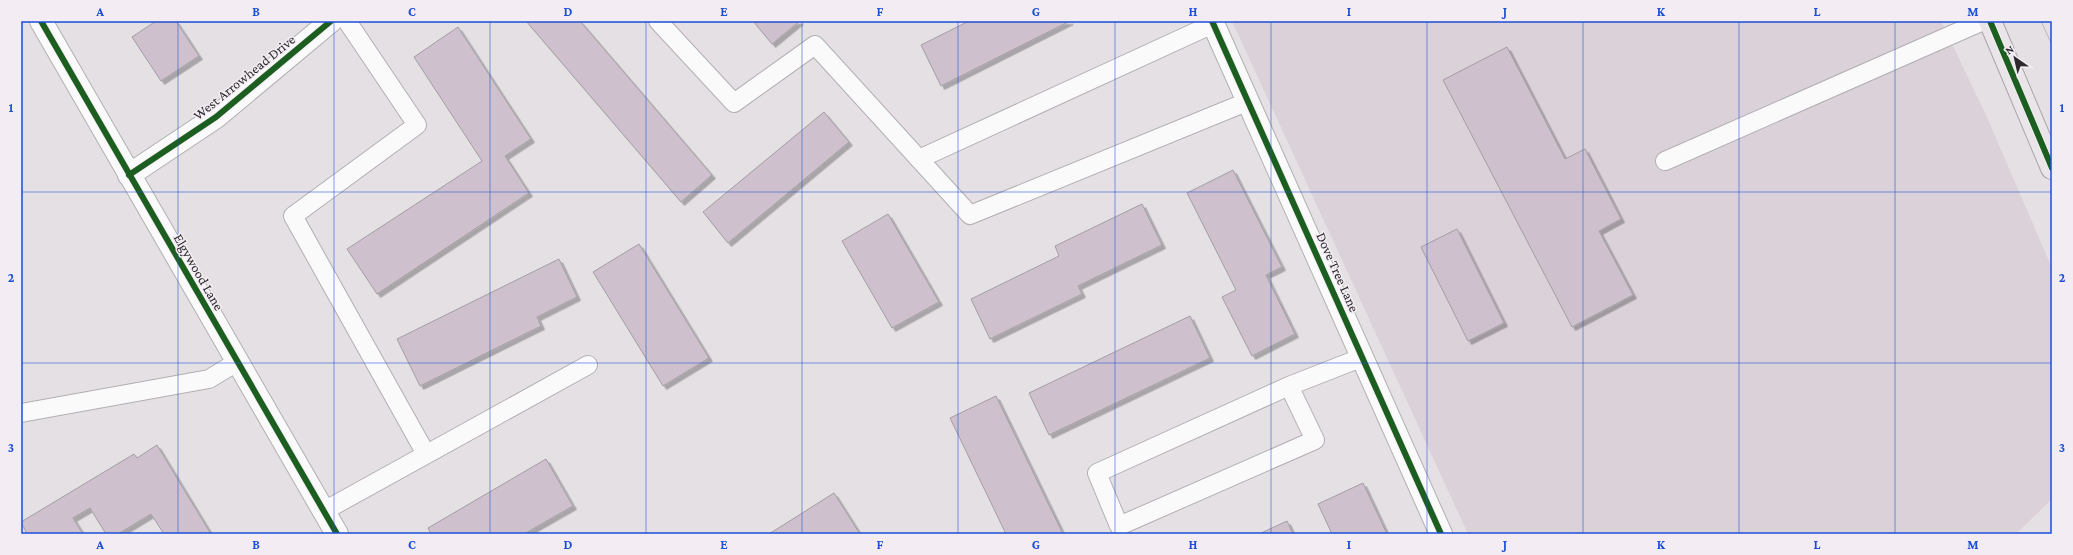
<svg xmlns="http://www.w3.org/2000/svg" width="2073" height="555" font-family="'Crimson Pro',serif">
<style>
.built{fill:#dad1d9}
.building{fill:#cec1cd;stroke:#a19ea1;filter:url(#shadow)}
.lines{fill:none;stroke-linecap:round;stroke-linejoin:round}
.service-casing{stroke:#b2afb2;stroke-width:20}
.minor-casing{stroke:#b2afb2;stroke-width:24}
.primary-casing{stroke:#aca3ac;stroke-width:24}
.service{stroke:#fbfafb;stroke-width:18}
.minor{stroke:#fbfafb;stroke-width:22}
.primary{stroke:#e9e5e9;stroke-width:22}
.tram{stroke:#bab9ba;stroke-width:1}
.cycleway-casing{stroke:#f3edf3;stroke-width:8}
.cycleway{stroke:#1b5e20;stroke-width:6}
.grid{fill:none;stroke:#1d4ed8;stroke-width:1;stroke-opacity:0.55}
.labels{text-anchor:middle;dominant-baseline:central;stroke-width:3;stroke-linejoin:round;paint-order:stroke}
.street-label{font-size:14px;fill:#2c2a2c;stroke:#f3edf3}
.neatline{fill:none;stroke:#1d4ed8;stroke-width:1.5}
.grid-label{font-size:13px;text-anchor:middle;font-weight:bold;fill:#1d4ed8}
</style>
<defs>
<filter id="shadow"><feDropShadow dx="3.5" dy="3.5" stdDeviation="0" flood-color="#0004"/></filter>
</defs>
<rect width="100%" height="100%" fill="#e5e0e4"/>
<polygon class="built" points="1232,21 1941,21 1986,115 2052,268 2052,499 2016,534 1468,534"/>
<g class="building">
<polygon points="156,21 176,21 199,56 161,81 132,37"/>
<polygon points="526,21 580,21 712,175 681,202"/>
<polygon points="753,21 800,21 772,44"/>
<polygon points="969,21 1070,21 941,86 921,45"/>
<polygon points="458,27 531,139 505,156 529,193 377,294 347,249 482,161 414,57"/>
<polygon points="1507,47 1565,159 1585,149 1621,219 1599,231 1633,295 1572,327 1443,80"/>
<polygon points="824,112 849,142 728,243 703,212"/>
<polygon points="1233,170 1282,267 1266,275 1295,334 1252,356 1222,297 1236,290 1187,193"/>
<polygon points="1142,204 1162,245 1078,286 1082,294 990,339 971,299 1059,256 1055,246"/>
<polygon points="888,214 939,302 892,328 842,241"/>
<polygon points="1457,229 1504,323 1468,341 1421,247"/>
<polygon points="639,244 709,358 663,386 593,272"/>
<polygon points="559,259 577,297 537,317 541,326 420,386 397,339"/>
<polygon points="1190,316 1210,358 1049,435 1029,393"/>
<polygon points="996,396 1063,534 1006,534 950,418"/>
<polygon points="157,445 211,534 164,534 151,514 118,534 106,534 90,508 73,518 83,534 27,534 21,522 134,454 137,458"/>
<polygon points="546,459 573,506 524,534 431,534 428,528"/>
<polygon points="1363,483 1387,534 1332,534 1318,504"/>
<polygon points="834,493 860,534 769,534"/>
<polygon points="1287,521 1293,534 1259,534"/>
</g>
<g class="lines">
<g class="service-casing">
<g id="service">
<polyline points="347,21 417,125 293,216 426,454"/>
<polyline points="658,21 734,103 815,45 970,215 1249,101"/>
<polyline points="919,159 1213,24"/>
<polyline points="1665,161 1983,21"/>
<polyline points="1289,386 1315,440 1119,526 1097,473 1289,386 1363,357"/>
<polyline points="21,413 209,379 237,362"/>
<polyline points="324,511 588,365"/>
</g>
</g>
<g class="minor-casing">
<g id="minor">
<polyline points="41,21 337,534"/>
<polyline points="1212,21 1441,534"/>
<polyline points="129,175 216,117 331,21"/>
</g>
</g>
<g class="primary-casing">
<polyline id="primary" points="1990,21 2052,168"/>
</g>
<use href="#service" class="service"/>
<use href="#minor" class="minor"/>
<use href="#primary" class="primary"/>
<polyline class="tram" points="2041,21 2052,45"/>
<g class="cycleway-casing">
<g id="cycleway">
<polyline points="41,21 337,534"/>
<polyline points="1212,21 1441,534"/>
<polyline points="1990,21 2052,168"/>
<polyline points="129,175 216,117 331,21"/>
</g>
</g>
<use href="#cycleway" class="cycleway"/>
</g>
<path class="grid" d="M178,21v513M334,21v513M490,21v513M646,21v513M802,21v513M958,21v513M1115,21v513M1271,21v513M1427,21v513M1583,21v513M1739,21v513M1895,21v513M21,192h2031M21,363h2031"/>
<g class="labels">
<g class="street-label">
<text transform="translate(244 77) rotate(-39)">West Arrowhead Drive</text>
<text transform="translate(199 272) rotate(60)">Elgywood Lane</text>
<text transform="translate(1338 272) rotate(66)">Dove Tree Lane</text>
</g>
</g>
<rect width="2073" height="555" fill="none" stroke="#f3edf3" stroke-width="44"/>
<g transform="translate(2015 58) rotate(326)" stroke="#f3edf3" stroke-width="3" paint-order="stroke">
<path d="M0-3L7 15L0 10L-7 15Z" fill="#2c2a2c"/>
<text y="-6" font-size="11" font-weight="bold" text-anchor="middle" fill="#2c2a2c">N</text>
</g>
<rect x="22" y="22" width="2029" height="511" class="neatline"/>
<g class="grid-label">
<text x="100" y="16">A</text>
<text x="256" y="16">B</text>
<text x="412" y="16">C</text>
<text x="568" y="16">D</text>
<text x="724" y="16">E</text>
<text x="880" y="16">F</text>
<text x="1036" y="16">G</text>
<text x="1193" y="16">H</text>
<text x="1349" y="16">I</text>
<text x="1505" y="16">J</text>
<text x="1661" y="16">K</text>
<text x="1817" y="16">L</text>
<text x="1973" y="16">M</text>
<text x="11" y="112">1</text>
<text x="2062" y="112">1</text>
<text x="11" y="282">2</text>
<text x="2062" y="282">2</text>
<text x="11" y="452">3</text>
<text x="2062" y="452">3</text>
<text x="100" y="549">A</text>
<text x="256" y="549">B</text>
<text x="412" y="549">C</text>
<text x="568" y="549">D</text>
<text x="724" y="549">E</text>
<text x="880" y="549">F</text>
<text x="1036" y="549">G</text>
<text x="1193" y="549">H</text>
<text x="1349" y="549">I</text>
<text x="1505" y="549">J</text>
<text x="1661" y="549">K</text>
<text x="1817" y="549">L</text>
<text x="1973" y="549">M</text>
</g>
</svg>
